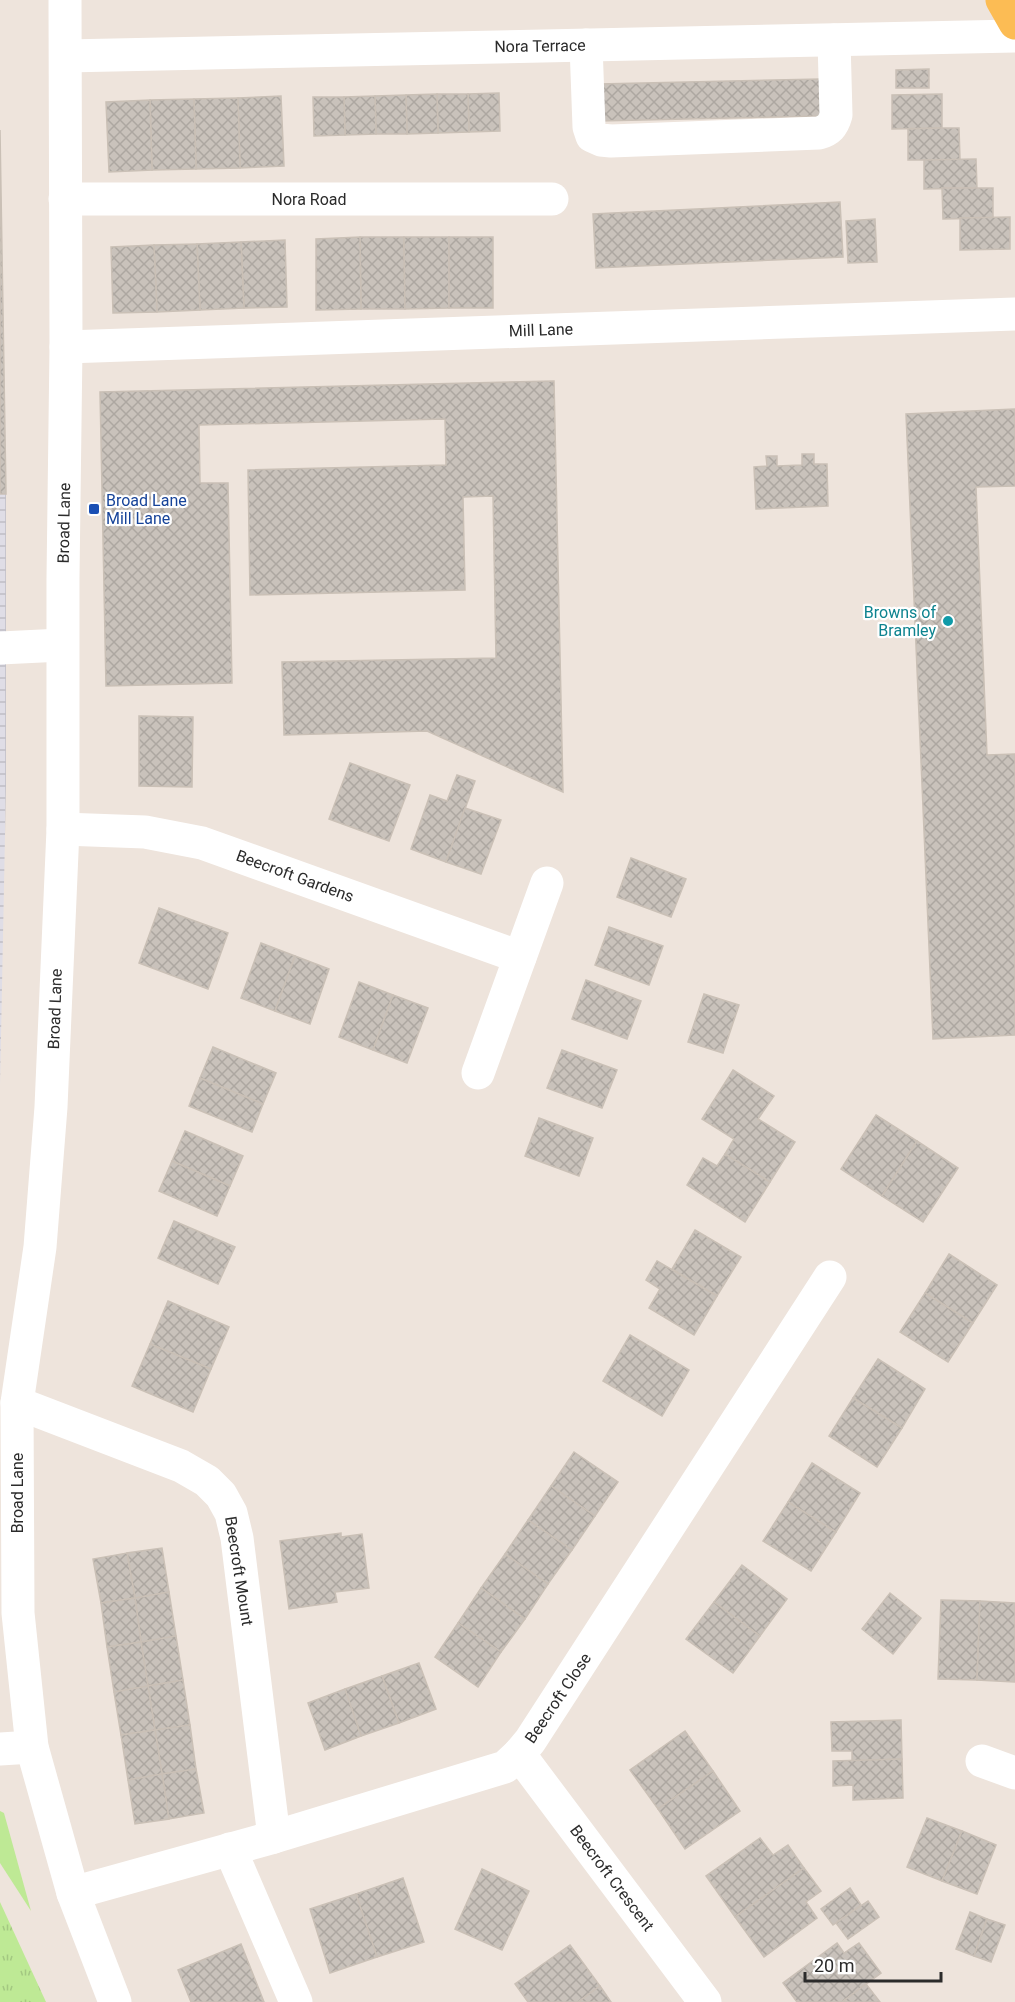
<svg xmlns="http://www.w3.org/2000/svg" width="1015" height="2002" font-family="Roboto,sans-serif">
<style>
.industrial{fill:url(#industrial-grid)}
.grass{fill:#bee995}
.park{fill:url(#park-tufts)}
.building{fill:url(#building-cross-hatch);stroke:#cac0b6;stroke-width:1.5}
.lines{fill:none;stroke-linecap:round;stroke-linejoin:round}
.minor{stroke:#fff;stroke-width:33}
.major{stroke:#fcbc54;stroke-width:33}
.transit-dot{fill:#1a4fb4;stroke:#fff;stroke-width:2}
.culture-dot{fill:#0f9aa8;stroke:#fff;stroke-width:2}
.labels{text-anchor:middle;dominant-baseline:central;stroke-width:4.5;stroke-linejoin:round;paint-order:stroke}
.street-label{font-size:16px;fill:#2b2b2b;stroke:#fff}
.transit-label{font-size:16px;fill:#164399;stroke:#fff;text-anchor:start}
.culture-label{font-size:16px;fill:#0d838f;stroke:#fff;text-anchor:end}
</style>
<defs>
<pattern id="industrial-grid" width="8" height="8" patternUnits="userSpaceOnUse" patternTransform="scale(1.5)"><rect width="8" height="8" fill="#dfdde6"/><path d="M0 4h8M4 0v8" fill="none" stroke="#c0bec5"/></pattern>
<pattern id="park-tufts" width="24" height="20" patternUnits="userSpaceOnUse" patternTransform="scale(1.5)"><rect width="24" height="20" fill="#bee995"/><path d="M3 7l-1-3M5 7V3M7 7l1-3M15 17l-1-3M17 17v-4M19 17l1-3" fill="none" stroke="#a3c881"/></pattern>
<pattern id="building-cross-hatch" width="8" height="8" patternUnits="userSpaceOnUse" patternTransform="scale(1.5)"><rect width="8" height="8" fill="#c9c2bb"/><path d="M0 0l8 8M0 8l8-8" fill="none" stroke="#ada7a1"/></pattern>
</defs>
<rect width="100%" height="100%" fill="#eee4dc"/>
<polygon class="industrial" points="0,130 6,494 6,785 0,1087"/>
<polygon class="grass" points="0,1811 4,1813 31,1911 0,1863"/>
<polygon class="park" points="0,1902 46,2002 0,2002"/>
<g class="building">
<polygon points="929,69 929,88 896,88 896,70"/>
<polygon points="821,79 822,116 599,121 599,84"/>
<polygon points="499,93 500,131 469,132 468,94"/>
<polygon points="437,94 468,94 469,132 438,133"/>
<polygon points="437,94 438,133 407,134 406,95"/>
<polygon points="942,94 942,128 892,129 892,95"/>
<polygon points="406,95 407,134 376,134 375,96"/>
<polygon points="281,96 284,166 240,168 238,98"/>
<polygon points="375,96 376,134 345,135 344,97"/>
<polygon points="313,97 344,97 345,135 314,136"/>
<polygon points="238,98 240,168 196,169 194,99"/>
<polygon points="194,99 196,169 152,170 150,100"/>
<polygon points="150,100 152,170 109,172 106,102"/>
<polygon points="942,128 959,128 960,160 908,160 908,129"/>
<polygon points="0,130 6,494 0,494"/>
<polygon points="976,159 977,188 924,189 924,160"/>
<polygon points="942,188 993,188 993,218 943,219"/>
<polygon points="840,202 843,257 596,268 593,214"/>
<polygon points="1010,217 1010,249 960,250 960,218"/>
<polygon points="875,219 877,262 848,263 846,221"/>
<polygon points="360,237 404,237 405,309 361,309"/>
<polygon points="360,237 361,309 316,310 316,239"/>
<polygon points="404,237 449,237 449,308 405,309"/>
<rect x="449" y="237" width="44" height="71"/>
<polygon points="285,240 287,307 244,308 241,242"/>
<polygon points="241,242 244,308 200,310 197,244"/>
<polygon points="197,244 200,310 157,312 154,245"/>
<polygon points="154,245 157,312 113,313 111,247"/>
<polygon points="554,381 563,792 427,731 284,735 282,662 496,658 493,496 463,497 465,590 250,595 248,470 446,465 445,419 199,425 200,483 228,483 232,683 106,686 100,392"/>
<polygon points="1015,409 1015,486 976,487 987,755 1015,754 1015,1035 933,1039 906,414"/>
<polygon points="802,454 814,454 814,464 827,464 828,506 756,509 754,467 767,466 766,456 777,456 777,466 802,465"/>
<polygon points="139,716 193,717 192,787 139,786"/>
<polygon points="350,763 410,785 389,841 329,819"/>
<polygon points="457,775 475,781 446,862 411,849 430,795 447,801"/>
<polygon points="465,808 501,820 481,874 446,862"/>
<polygon points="631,858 686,879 671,917 617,897"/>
<polygon points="159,908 228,933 208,989 139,963"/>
<polygon points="609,927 663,946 649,985 595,965"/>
<polygon points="261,943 295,956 275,1011 241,998"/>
<polygon points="295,956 329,969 310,1024 275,1011"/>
<polygon points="586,980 641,1001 627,1039 572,1019"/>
<polygon points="359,982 393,995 373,1050 339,1037"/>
<polygon points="704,994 739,1005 723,1053 688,1042"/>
<polygon points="393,995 428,1008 407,1063 373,1050"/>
<polygon points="213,1047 276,1073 263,1104 200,1078"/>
<polygon points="562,1050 617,1070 602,1108 547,1088"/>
<polygon points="733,1070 774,1096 758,1119 795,1142 770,1182 725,1154 734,1139 702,1119"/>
<polygon points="200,1078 263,1104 252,1132 189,1106"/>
<polygon points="876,1115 917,1141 882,1196 841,1169"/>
<polygon points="539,1118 593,1138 579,1176 525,1156"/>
<polygon points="185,1131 243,1156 230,1186 172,1161"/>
<polygon points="917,1141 958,1168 923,1222 882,1196"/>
<polygon points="725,1154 770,1182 745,1222 687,1185 703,1158 717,1166"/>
<polygon points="172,1161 230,1186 217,1216 159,1191"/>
<polygon points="174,1221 235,1247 218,1284 158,1258"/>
<polygon points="695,1230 741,1257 717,1296 672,1269"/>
<polygon points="949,1254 997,1285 973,1323 925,1293"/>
<polygon points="657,1261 717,1296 694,1335 649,1308 660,1289 646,1280"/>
<polygon points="925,1293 973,1323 948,1362 900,1332"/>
<polygon points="168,1301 229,1327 211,1369 150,1344"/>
<polygon points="630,1335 689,1370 662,1416 603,1381"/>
<polygon points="150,1344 211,1369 193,1412 132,1386"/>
<polygon points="878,1359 925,1389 902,1428 853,1398"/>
<polygon points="853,1398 902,1428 877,1467 829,1436"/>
<polygon points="574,1452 618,1482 595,1516 551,1486"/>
<polygon points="812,1463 860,1493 836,1532 788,1502"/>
<polygon points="551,1486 595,1516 572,1550 528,1520"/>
<polygon points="788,1502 836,1532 811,1571 763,1541"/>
<polygon points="528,1520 572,1550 548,1584 505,1554"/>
<polygon points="341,1533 341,1537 362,1534 369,1588 335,1592 337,1602 289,1609 280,1541"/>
<polygon points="162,1548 169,1592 135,1598 127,1553"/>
<polygon points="127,1553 135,1598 101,1603 93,1559"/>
<polygon points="505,1554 548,1584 525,1619 481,1588"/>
<polygon points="742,1565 787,1599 760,1636 714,1602"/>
<polygon points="481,1588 525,1619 501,1652 458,1623"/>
<polygon points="169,1592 176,1636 141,1642 135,1598"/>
<polygon points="890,1593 921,1618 893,1654 862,1629"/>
<polygon points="135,1598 141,1642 107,1647 101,1603"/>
<polygon points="941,1600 980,1601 977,1680 938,1679"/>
<polygon points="980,1601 1015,1603 1015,1682 977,1680"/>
<polygon points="714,1602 760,1636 733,1673 686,1639"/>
<polygon points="458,1623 501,1652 478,1687 435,1657"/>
<polygon points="176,1636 183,1680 148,1686 141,1642"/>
<polygon points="141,1642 148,1686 114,1692 107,1647"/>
<polygon points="419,1663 436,1709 399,1723 382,1676"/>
<polygon points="382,1676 399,1723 361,1736 345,1689"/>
<polygon points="183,1680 190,1725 155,1730 148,1686"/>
<polygon points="148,1686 155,1730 121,1735 114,1692"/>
<polygon points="345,1689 361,1736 325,1750 308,1703"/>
<polygon points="901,1720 902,1759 852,1761 852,1751 832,1751 831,1722"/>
<polygon points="190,1725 196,1769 162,1774 155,1730"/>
<polygon points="155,1730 162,1774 128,1780 121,1735"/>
<polygon points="685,1731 713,1771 658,1809 630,1770"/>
<polygon points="902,1759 903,1798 853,1800 853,1785 833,1786 833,1761"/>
<polygon points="196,1769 204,1813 169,1819 162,1774"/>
<polygon points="713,1771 740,1811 685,1849 658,1809"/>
<polygon points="162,1774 169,1819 135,1824 128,1780"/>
<polygon points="927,1818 962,1831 942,1881 907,1867"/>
<polygon points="962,1831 996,1845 977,1894 942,1881"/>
<polygon points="760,1838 773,1855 788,1845 804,1868 735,1917 706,1876"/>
<polygon points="804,1868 821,1891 806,1902 817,1918 764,1957 735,1917"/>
<polygon points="482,1869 529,1891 502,1950 455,1929"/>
<polygon points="403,1878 424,1942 377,1957 356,1894"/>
<polygon points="850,1888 861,1905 833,1925 821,1909"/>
<polygon points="356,1894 377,1957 330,1973 310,1909"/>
<polygon points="868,1901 879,1917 848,1939 836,1923"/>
<polygon points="970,1912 987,1919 974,1956 956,1949"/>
<polygon points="987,1919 1005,1925 991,1962 974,1956"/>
<polygon points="837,1943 844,1953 859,1943 881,1973 842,2002 797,2002 783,1983"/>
<polygon points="241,1944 264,2002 191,2002 178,1970"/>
<polygon points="570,1945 600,1986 578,2002 528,2002 515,1984"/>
<polygon points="866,1984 880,2002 842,2002"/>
<polygon points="600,1986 611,2002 578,2002"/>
</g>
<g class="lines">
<g class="minor">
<polyline points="65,0 66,347 63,578 63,829 51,1107 40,1247 17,1403 18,1613 32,1747 73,1893 115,2002"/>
<path d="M586,45l3,82 3,9 9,4 10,1 208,-8c10,-3 14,-7 17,-18l-2,-75"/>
<polyline points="66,56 1015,36"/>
<polyline points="65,199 552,199"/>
<polyline points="66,347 1015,314"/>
<polyline points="0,648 62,645"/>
<polyline points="63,829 145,832 202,843 520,957"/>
<polyline points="478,1073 547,883"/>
<polyline points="17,1403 181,1466 207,1481 221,1495 231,1513 237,1538 274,1837"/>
<polyline points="0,1749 32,1747"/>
<polyline points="519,1754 705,2002"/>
<polyline points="982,1761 1015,1773"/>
<polyline points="230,1849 296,2002"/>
<polyline points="73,1893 274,1837 505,1767 519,1754 530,1741 830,1277"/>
</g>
<polyline class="major" points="1002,0 1015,23"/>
</g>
<rect class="transit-dot" x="88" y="503" width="12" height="12" rx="3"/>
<circle class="culture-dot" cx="948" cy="621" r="6"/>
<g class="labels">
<g class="street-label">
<text transform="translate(540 46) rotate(-1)">Nora Terrace</text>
<text x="309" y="199">Nora Road</text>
<text transform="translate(541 330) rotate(-2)">Mill Lane</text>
<text transform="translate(64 523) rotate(-89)">Broad Lane</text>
<text transform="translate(295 876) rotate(20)">Beecroft Gardens</text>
<text transform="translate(55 1009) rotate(-88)">Broad Lane</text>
<text transform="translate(17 1493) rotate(-90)">Broad Lane</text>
<text transform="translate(239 1571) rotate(81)">Beecroft Mount</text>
<text transform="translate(558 1698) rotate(-56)">Beecroft Close</text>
<text transform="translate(612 1878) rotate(53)">Beecroft Crescent</text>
</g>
<g class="transit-label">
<text x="106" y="500">Broad Lane<tspan x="106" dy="18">Mill Lane</tspan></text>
</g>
<g class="culture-label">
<text x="936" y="612">Browns of<tspan x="936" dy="18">Bramley</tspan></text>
</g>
</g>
<path d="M805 1972v9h136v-9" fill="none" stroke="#2b2b2b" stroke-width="3"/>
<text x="814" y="1972" font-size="18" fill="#2b2b2b" stroke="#ffffff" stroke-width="4.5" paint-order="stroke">20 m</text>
</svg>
